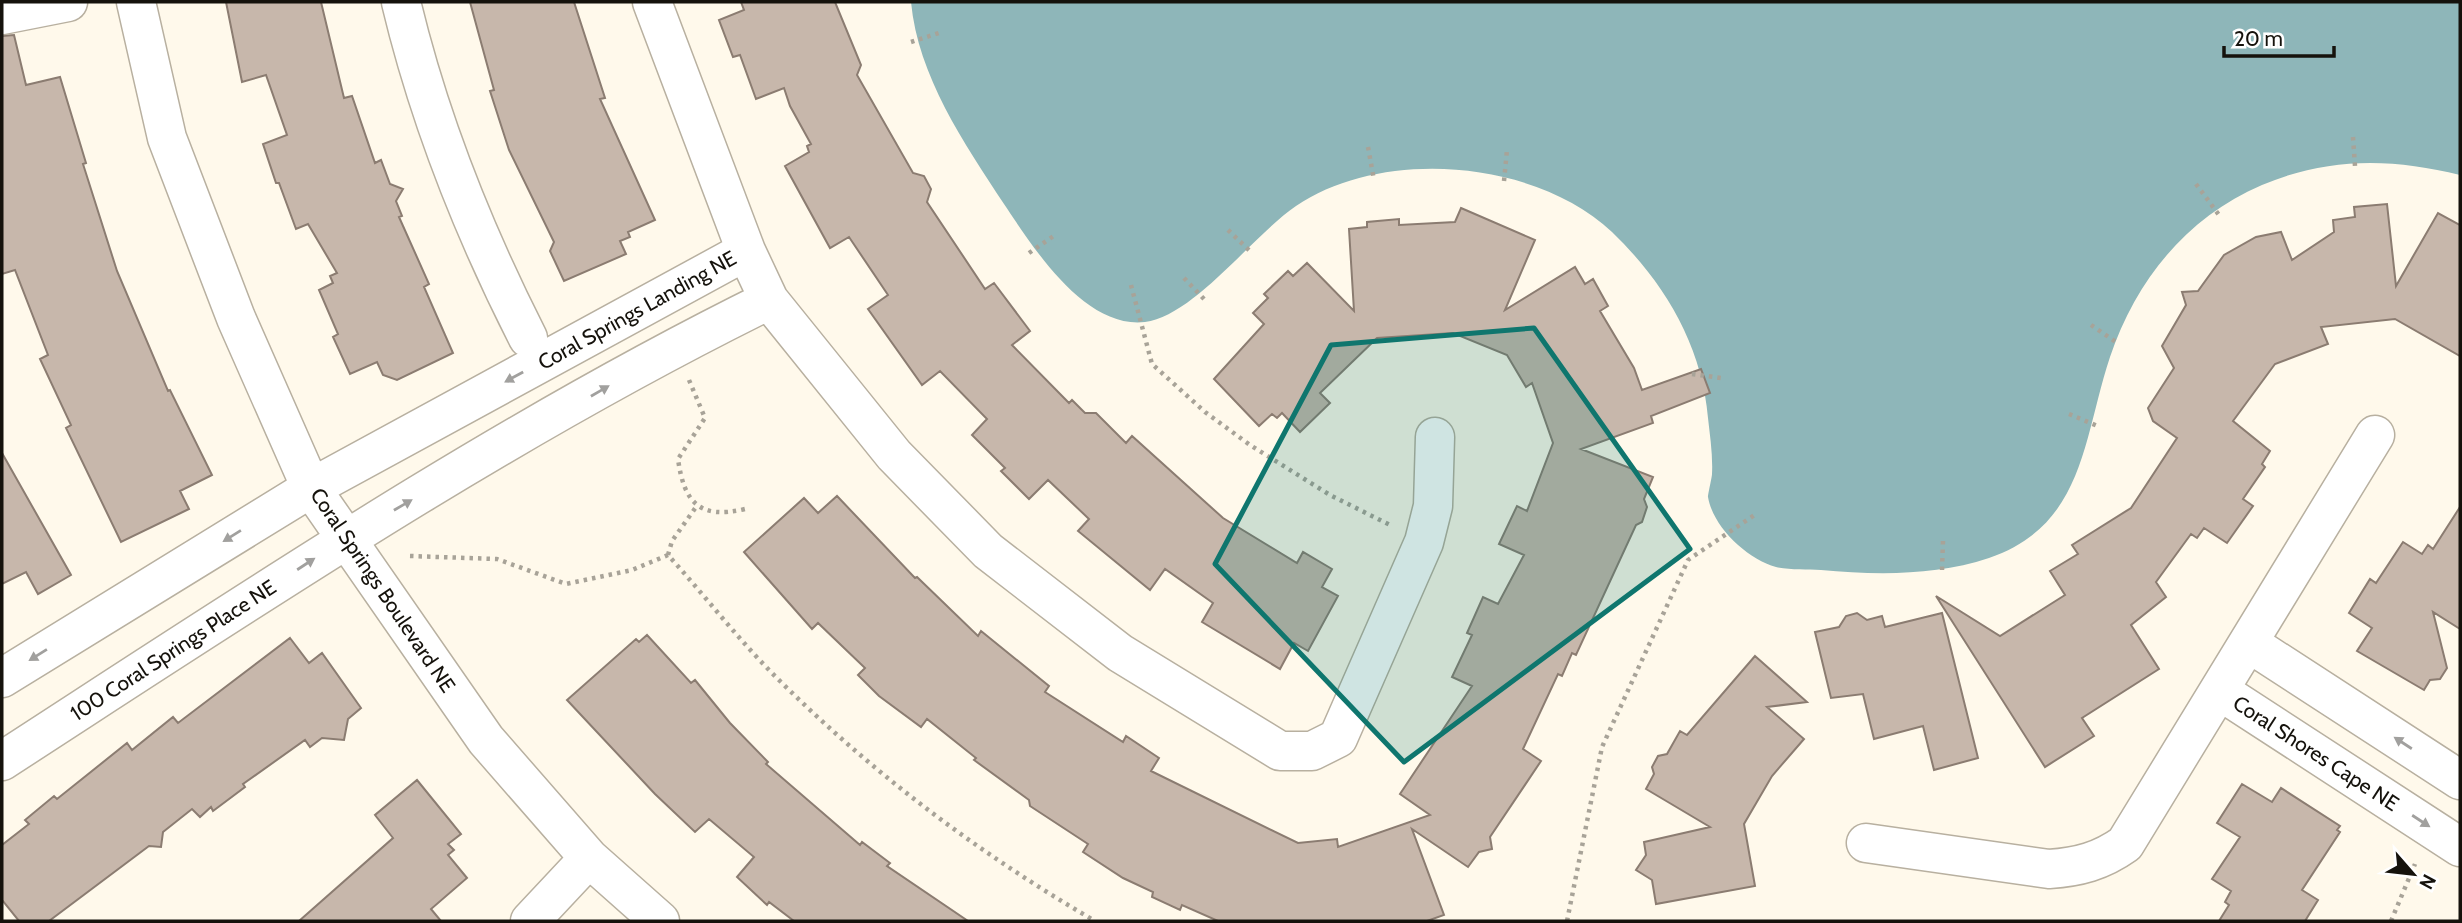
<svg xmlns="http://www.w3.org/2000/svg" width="2462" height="923" viewBox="0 0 2462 923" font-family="Cabin,sans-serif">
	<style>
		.water { fill: #8eb6b9 }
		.building { fill: #c7b7ab; stroke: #8b7c71; stroke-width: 2 }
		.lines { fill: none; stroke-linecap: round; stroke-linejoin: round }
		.minor-casing { stroke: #b8b0a0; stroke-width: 41 }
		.path { stroke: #a8a398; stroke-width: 4.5; stroke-dasharray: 3.5 5; stroke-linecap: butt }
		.minor { stroke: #fff; stroke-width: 38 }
		.oneway { fill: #a1a09e }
		.marked { fill: #0f766e; fill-opacity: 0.2; stroke: #0f766e; stroke-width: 5; stroke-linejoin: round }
		.labels { text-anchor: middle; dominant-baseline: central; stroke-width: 7; stroke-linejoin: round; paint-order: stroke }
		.street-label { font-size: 21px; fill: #15120c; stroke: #fff }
	</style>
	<rect width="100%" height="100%" fill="#fff9eb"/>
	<path class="water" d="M911,2H2460V175C2392,158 2328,157 2262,185C2187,217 2136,280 2110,357C2083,438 2085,525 1989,558C1935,576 1876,575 1821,570C1807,569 1790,570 1776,567C1747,559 1713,527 1708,497C1708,494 1712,477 1712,474C1713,456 1710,436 1708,418C1702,345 1664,282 1612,232C1536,160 1383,147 1296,206C1253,235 1194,316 1145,322C1084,329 1033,247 1004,204C964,143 918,76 911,2Z"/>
	<path class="building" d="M226,2H321L344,98L352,96L375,163L381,160L390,184L403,189L396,201L402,216L399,217L429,284L424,287L453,353L397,380L383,375L377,362L350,374L333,337L338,334L319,290L333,283L330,276L337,273L308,224L296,229L279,183H276L263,144L287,135L266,75L242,82Z
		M470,2H574L605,98L600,99L655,220L628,232L630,237L620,241L626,254L564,281L550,251L554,242L509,150L490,91L494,90Z
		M741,2H835L861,65L857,75L913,173L924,176L931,189L927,202L985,289L994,283L1030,331L1012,345L1069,403L1072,400L1085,413H1096L1126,443L1132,436L1223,518L1297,563L1303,552L1332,569L1322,587L1338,596L1308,651L1294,643L1280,669L1202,622L1213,603L1165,569L1150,590L1078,531L1089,519L1048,480L1029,499L1001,471L1005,468L972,435L987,419L940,371L922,385L868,309L888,295L849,237L830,248L785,166L809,152L807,146L811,144L790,106L784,88L756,99L740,55L733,57L719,20L744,10Z
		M14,35L26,85L60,77L86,163L83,164L117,271L168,391L170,390L212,475L180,491L189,509L121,542L66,428L71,425L40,359L48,355L15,270L2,274V36Z
		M2387,204L2396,286L2438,213L2460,225V356L2395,319L2321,327L2328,344L2275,364L2233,421L2270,451L2262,464L2265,467L2243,499L2253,506L2227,543L2204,528L2197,538L2191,534L2156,582L2166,597L2131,625L2159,669L2082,718L2094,736L2045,767L1936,596L2000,636L2065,595L2050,571L2078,554L2072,545L2131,508L2177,438L2153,421L2148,408L2174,368L2162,346L2186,305L2182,292L2198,291L2224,255L2256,237L2281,232L2292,260L2334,232L2333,220L2355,217L2354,207Z
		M1461,208L1535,240L1505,310L1575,267L1585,284L1593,279L1608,306L1600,311L1634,368L1642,390L1701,369L1710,393L1651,416L1653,423L1581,449L1653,477L1644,499L1647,507L1642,522L1636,525L1576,655L1572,653L1562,676L1558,674L1523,749L1541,761L1490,837L1492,849L1479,852L1468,867L1412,829L1444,915L1427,921H1218L1182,905L1180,910L1152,897L1153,892L1123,878L1083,852L1088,844L1030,806L1029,800L974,760L976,758L927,719L921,727L879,696L858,675L865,668L818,623L812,629L744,552L804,498L818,513L837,496L915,578L917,577L978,636L981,631L1049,686L1045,692L1123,742L1126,736L1159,758L1151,771L1298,843L1337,839L1338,847L1430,815L1400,794L1472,686L1452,677L1472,635L1467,633L1483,597L1498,604L1524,555L1499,544L1517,506L1527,511L1553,443L1532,383L1526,387L1507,355L1453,333L1377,338L1320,393L1330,403L1300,432L1282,413L1277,418L1272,414L1259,426L1214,379L1264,324L1253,313L1268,298L1264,294L1288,271L1293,276L1307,263L1354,311L1349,229L1367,227V222L1399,219V225L1455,222Z
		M2,453L71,575L38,594L26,572L2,584Z
		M2460,507V629L2433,612L2447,668L2440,679L2430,680L2424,690L2357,651L2372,628L2349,613L2370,579L2376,583L2403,542L2422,554L2428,545L2433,549Z
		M1857,613L1867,620L1882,616L1885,627L1942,613L1978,758L1934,770L1923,726L1874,739L1863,694L1831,698L1815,632L1839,627L1846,616Z
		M647,635L691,683L695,680L730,723L768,762L766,764L860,845L862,842L890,863L887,866L968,921H794L769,902L767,905L737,877L754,857L709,819L695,832L655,794L567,700L636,639L639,642Z
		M290,638L309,663L322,653L361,708L348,719L344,740L322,738L310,747L305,740L243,784L245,787L213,811L211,807L200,817L192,809L163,832L161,847L149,846L49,921H19L2,900V845L29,824L25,820L54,796L57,799L127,743L132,750L173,717L178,723Z
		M1755,656L1807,702L1767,707L1804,739L1772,776L1744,824L1755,886L1656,904L1652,880L1636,870L1646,855L1644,842L1710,827L1646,789L1654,774L1652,767L1658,756L1667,754L1680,731L1687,735Z
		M417,780L461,834L448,844L454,850L448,855L467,878L431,909L441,921H299L393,838L375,815Z
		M2242,784L2272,802L2281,788L2340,826L2337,830L2340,832L2302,890L2318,900L2305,921H2219L2229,905L2225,902L2231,891L2212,879L2240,837L2217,823Z"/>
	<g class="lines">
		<g class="minor-casing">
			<path id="minor" d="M136,2L167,138L236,318L311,488L486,740L589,858L660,921
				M401,2C429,119 473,230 528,338
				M652,2L746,251L769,300L894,455L988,551L1120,653L1280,751H1312L1338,738L1424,542L1433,506L1435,437
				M2,15L68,2
				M2249,643L2460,780
				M2,678L311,488L746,251
				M2220,691L2460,847
				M2,761C252,599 501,432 769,300
				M1866,843L2049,869C2079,867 2101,861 2125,844L2375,435
				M530,921L589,858"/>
		</g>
		<path class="path" d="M911,42L942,32
			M2353,137L2355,166
			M1368,147L1374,180
			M1504,181L1507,150
			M2196,184L2219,215
			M1228,230L1251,252
			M1029,253L1055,235
			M1184,278L1204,299
			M1131,285L1152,364L1205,412L1250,445L1330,495L1390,525
			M2091,325L2119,344
			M1692,374L1721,378
			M689,380L705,418L678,459C684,502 699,520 745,509
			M2069,414L2100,427
			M668,555L672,541L696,507
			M410,556L497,559L566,584L632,570L668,555C706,597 741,643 781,682C876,776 980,854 1095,921
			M1942,570L1943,541
			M1567,921L1602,747L1688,560L1756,514
			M2391,921L2415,864"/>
		<use href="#minor" class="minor"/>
	</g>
	<defs><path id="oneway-solid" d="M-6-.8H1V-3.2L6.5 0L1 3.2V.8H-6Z" transform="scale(1.75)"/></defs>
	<g class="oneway">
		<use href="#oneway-solid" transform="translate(514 377) rotate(151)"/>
		<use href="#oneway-solid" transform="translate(600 391) rotate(-30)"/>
		<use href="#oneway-solid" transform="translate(403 505) rotate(-30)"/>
		<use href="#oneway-solid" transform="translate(232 536) rotate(148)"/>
		<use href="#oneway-solid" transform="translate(306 564) rotate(-33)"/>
		<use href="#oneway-solid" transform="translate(38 655) rotate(148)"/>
		<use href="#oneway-solid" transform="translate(2403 743) rotate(-147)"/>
		<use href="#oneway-solid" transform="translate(2421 821) rotate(33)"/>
	</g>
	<path class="marked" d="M1534,328L1690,549L1404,762L1215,564L1331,345Z"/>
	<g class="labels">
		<g class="street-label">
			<text transform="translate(637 310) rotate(-29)">Coral Springs Landing NE</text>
			<text transform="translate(383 590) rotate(56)">Coral Springs Boulevard NE</text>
			<text transform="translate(173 650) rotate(-33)">100 Coral Springs Place NE</text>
			<text transform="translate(2316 753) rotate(33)">Coral Shores Cape NE</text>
		</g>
	</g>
	<rect width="2462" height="923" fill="none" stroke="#15120c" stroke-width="7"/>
	<g transform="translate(2413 874) rotate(118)" stroke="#ffffff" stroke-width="5" paint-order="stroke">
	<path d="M0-5L12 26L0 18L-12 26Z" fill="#15120c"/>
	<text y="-10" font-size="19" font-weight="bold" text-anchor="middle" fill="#15120c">N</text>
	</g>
	<path d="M2224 46v10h110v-10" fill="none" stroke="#15120c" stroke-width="3.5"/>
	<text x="2234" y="46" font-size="21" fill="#15120c" stroke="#ffffff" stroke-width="5" paint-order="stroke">20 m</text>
</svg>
